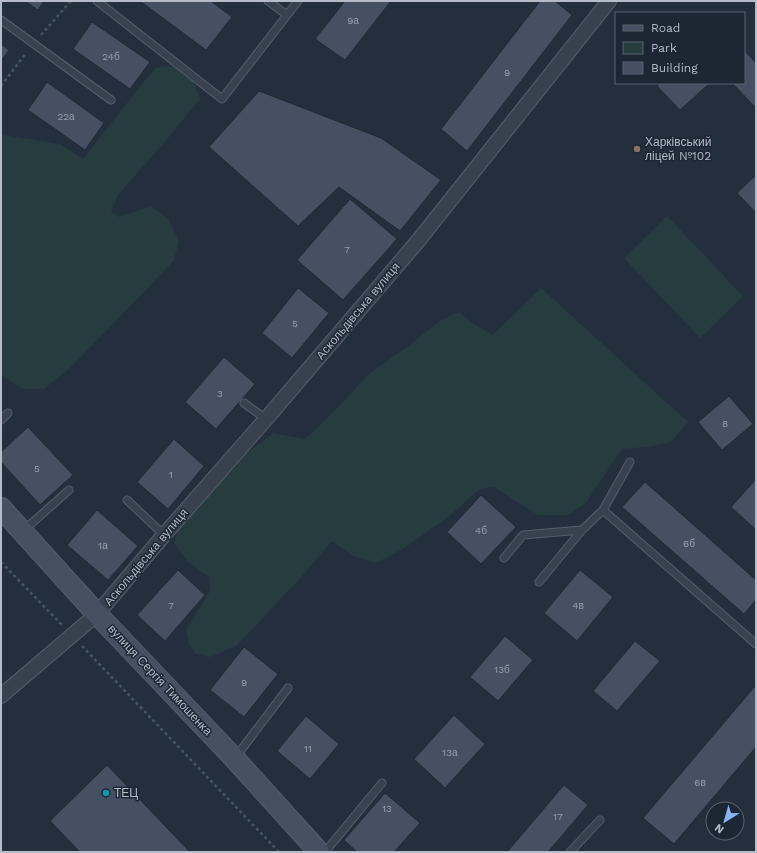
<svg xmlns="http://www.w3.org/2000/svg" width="757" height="853" viewBox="0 0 757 853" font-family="'Work Sans',sans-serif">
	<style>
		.green { fill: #263c3f }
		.building { fill: #455162; stroke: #1f2835 }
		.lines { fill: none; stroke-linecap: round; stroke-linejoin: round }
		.lane-casing { stroke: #565f6c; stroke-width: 9 }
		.street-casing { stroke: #565f6c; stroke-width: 16 }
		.secondary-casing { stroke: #565f6c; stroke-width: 22 }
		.path { stroke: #44595c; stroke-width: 2.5; stroke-dasharray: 3 3; stroke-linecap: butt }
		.lane { stroke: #38414e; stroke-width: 7 }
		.street { stroke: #38414e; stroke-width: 14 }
		.secondary { stroke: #465061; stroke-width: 20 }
		.education-dot { fill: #8d6e63; stroke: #1d2633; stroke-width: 1.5 }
		.culture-dot { fill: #0f9aa8; stroke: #1d2633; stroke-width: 1.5 }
		.labels { text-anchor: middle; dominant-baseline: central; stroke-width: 3; stroke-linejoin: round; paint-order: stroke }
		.number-label { font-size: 10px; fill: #98a1af }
		.poi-label { font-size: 12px; fill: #b4bcc9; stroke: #1d2633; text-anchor: start }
		.street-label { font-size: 12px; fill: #b4bcc9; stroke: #1d2633 }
	</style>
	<rect width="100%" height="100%" fill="#242f3e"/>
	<path class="green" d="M162,66L174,67L194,83L200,99L168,138L118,195L111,211L119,217L151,206L168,219L179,241L174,260L146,290L71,367L44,389H22L1,375V135L10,136L60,144L83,159L154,69Z
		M667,216L743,296L700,338L624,258Z
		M541,288L688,422L671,442L646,447L622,449L585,504L568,515H538L494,487L480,489L448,517L406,547L376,563L353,556L332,541L296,583L236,646L210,657L196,654L189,644L186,630L210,591L209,577L188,562L174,543L179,527L248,452L273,433L305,439L335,410L371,372L406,348L441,320L459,312L474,324L493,335Z"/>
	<path class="building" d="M25,1H44L38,10Z
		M140,1H211L232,17L206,50Z
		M345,1H391L345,60L315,39Z
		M540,1H555L572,15L467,151L441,129Z
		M92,22L150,62L130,89L73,49Z
		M1,44L9,50L1,61Z
		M744,50L756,63V108L732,83H744Z
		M47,82L104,123L85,150L28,110Z
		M660,83H710L680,110L657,86Z
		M259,91L381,138L441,180L400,231L339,187L298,226L209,147Z
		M756,175V213L737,193Z
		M350,199L397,239L343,300L297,260Z
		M298,288L329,313L292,358L262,333Z
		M224,357L255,384L216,429L185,402Z
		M729,396L753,424L722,450L698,422Z
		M28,427L73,475L40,505L1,462V452Z
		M174,439L204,466L168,509L137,482Z
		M756,479V530L731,507Z
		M645,482L756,580V600L744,614L622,507Z
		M481,495L516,527L481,564L447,532Z
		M97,510L138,546L108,580L67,545Z
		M178,570L205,595L165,641L137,615Z
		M580,570L613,597L577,641L544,613Z
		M505,636L533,660L498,701L470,677Z
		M635,641L660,661L617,711L593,691Z
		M244,647L278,674L244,717L210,690Z
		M756,685V747L674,844L643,818Z
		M454,715L485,744L445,788L414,759Z
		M306,716L339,744L310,779L277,751Z
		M107,765L190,852H80L50,821Z
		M564,785L588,805L548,852H507Z
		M385,793L420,823L394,852H357L344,840Z"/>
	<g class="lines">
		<g class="lane-casing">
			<path id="lane" d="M97,1L222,99L298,1
				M268,1L287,15
				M1,20L111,100
				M244,403L266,419
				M1,420L8,413
				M127,500L164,535
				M603,510L630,462
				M23,531L69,490
				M504,558L523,535L582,530
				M539,582L582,530L603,510L756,644
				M235,758L288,688
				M325,852L382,783
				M570,852L600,820"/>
		</g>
		<g class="street-casing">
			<path id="street" d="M1,696L97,614L164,535L266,419L418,241L609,1"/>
		</g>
		<g class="secondary-casing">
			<path id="secondary" d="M1,508L97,614L234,758L319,852"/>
		</g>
		<path class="path" d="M41,35L71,1
			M1,86L26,53
			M1,562L62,625
			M82,646L279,852"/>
		<use href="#lane" class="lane"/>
		<use href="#street" class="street"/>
		<use href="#secondary" class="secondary"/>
	</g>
	<circle class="education-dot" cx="637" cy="149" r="4"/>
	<circle class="culture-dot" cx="106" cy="793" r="4"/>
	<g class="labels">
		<g class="number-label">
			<text x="353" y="20">9а</text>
			<text x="111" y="56">24б</text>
			<text x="507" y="72">9</text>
			<text x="66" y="116">22а</text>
			<text x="347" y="249">7</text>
			<text x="295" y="323">5</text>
			<text x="220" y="393">3</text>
			<text x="725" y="423">8</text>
			<text x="37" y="468">5</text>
			<text x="171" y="474">1</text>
			<text x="481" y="530">4б</text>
			<text x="689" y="543">6б</text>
			<text x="103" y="545">1а</text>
			<text x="171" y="605">7</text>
			<text x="578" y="605">4в</text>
			<text x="502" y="669">13б</text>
			<text x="244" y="682">9</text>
			<text x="308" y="748">11</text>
			<text x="450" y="752">13а</text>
			<text x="700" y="782">6в</text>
			<text x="387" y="808">13</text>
			<text x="558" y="816">17</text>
		</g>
		<g class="poi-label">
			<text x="645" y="142">Харківський<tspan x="645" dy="14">ліцей №102</tspan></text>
			<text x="114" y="793">ТЕЦ</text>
		</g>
		<g class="street-label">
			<text transform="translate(358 311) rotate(-50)">Аскольдівська вулиця</text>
			<text transform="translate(146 557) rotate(-50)">Аскольдівська вулиця</text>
			<text transform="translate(160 680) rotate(47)">вулиця Сергія Тимошенка</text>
		</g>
	</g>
	<rect width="757" height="853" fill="none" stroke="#b4bcc9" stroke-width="4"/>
	<rect x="615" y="12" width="130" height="72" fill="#1d2633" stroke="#59626f"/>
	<rect x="623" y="25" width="20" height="6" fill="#465061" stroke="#59626f"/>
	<text x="651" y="32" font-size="12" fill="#b4bcc9">Road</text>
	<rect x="623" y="42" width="20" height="12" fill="#263c3f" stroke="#59626f"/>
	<text x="651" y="52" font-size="12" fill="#b4bcc9">Park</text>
	<rect x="623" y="62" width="20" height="12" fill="#455162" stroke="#59626f"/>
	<text x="651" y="72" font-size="12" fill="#b4bcc9">Building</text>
	<g transform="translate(725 821) rotate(217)"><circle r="19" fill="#1d2633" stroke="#59626f"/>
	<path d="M0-3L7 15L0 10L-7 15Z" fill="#8ab4f8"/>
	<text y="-6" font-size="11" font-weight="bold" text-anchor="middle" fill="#b4bcc9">N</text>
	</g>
</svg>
